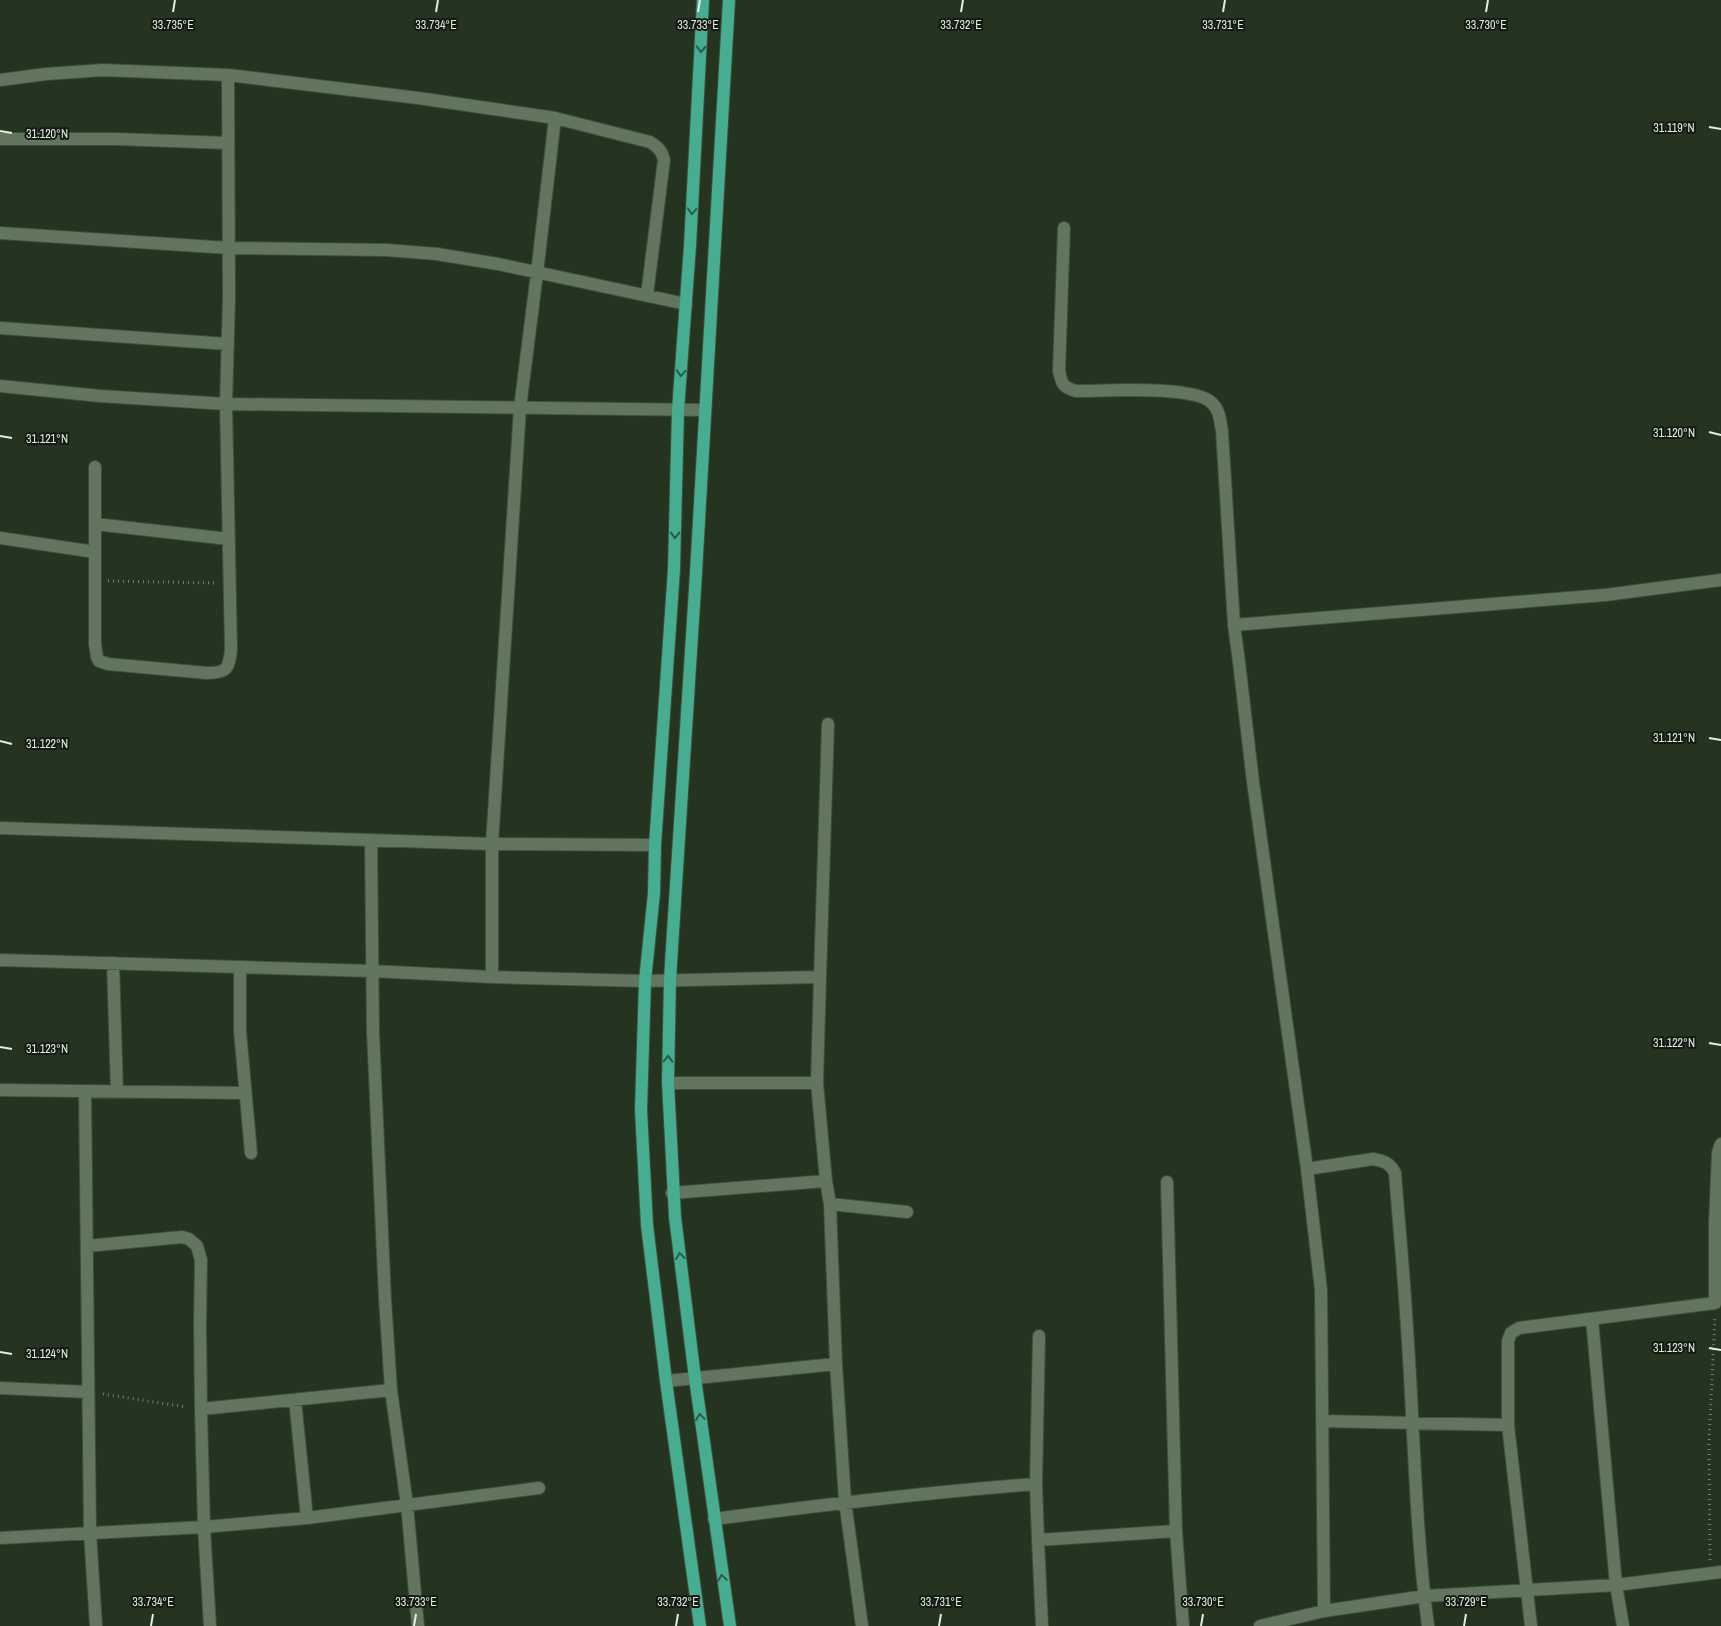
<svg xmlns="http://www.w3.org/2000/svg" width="1721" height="1626" viewBox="0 0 1721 1626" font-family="'Archivo Narrow',sans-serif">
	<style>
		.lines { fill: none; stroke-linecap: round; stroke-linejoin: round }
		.minor-casing { stroke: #404e3d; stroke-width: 14 }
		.major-casing { stroke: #404e3d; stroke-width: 14 }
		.path { stroke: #72806f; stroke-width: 3; stroke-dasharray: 1 4; stroke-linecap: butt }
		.minor { stroke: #62755e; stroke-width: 12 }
		.major { stroke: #46ad90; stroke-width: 12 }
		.oneway { stroke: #295c4a }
		.ticks { fill: none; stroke: #e3eee1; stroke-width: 2 }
		.ticks-label { font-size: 12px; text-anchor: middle; fill: #e3eee1; stroke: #121a11; stroke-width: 4; stroke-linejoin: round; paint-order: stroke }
	</style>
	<rect width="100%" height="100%" fill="#243420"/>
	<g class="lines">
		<g class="minor-casing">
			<path id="minor" d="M228,75L229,297L226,404L705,410
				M0,80L46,74L103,70L228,75L418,98L555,118L537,273L520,408L492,844V977
				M555,118L650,142C658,147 662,151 664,160L647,295
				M0,139H116L228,143
				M1064,228L1059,371C1062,385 1063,387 1076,391C1104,391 1194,385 1212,403C1220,411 1220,421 1222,431L1234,625
				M0,233L229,248L386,250L437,254L498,264L686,304
				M0,328L228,344
				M0,386L100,396L226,404L231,649C229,669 227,673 207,673L108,664L99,661L97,657L95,644V467
				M95,524L229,539
				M0,538L95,552
				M0,828L492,844L655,845
				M371,840L373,1032L385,1299L391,1390L407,1505L418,1626
				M0,960L372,971L492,977L645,981L820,977L817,1083L826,1181L830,1204L836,1364L845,1501L862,1626
				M113,963L117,1091
				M240,967V1031L251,1153
				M820,977L828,724
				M668,1083H817
				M0,1090L245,1093
				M85,1091L90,1533L96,1626
				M1307,1169L1373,1159C1384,1161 1390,1163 1395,1173C1399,1225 1404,1276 1407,1328C1414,1427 1415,1527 1428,1626
				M1167,1182L1176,1531L1183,1626
				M672,1193L826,1181
				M830,1204L907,1212
				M87,1246L182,1237L189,1239L197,1246L201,1260L200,1324L201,1409L204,1527L210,1626
				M666,1381L836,1364
				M0,1388L88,1392
				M295,1400L307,1518
				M201,1409L391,1390
				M1322,1421L1508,1425
				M1036,1484L1039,1336
				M714,1519C821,1505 928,1492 1036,1484L1038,1540L1176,1531
				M0,1538L204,1527L307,1518L539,1488
				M1038,1540L1042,1626
				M1324,1611L1321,1290L1307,1169L1253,782L1239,662L1234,625L1605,595L1721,580
				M1260,1626L1324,1611L1425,1596L1616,1585L1592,1319
				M1531,1626L1508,1425V1341L1511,1333L1519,1328L1715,1303V1223L1718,1153L1721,1144
				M1623,1626L1616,1585L1721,1572"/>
		</g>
		<g class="major-casing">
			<path id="major" d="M729,0L696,573L670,979L668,1083L675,1217L695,1378L730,1626
				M700,1626L666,1381L647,1225L641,1110L645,981L654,893L655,845L674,569L678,410L690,246L703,0"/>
		</g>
		<path class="path" d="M108,581L217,583
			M103,1394L186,1407
			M1710,1560L1709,1441L1715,1316"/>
		<use href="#minor" class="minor"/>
		<use href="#major" class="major"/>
	</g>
	<defs><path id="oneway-chevron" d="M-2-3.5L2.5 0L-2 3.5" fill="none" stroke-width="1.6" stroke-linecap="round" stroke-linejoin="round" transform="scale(1.25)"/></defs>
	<g class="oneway">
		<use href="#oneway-chevron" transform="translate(701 49) rotate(93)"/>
		<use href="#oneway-chevron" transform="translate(692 211) rotate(93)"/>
		<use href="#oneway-chevron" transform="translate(681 373) rotate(94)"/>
		<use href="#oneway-chevron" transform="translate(675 535) rotate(91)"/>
		<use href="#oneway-chevron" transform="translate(668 1059) rotate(-89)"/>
		<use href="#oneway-chevron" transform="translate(680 1256) rotate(-97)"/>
		<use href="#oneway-chevron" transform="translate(700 1417) rotate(-98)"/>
		<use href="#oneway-chevron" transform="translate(722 1578) rotate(-98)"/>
	</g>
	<path class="ticks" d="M173,12L175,0M436,12L438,0M698,12L700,0M961,12L963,0M1223,12L1225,0M1486,12L1488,0M1709,127L1721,129M0,131L12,133M1709,432L1721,435M0,436L12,438M1709,738L1721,740M0,741L12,744M1709,1043L1721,1045M0,1047L12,1049M1709,1348L1721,1350M0,1352L12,1354M151,1626L153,1614M414,1626L416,1614M676,1626L678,1614M939,1626L941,1614M1201,1626L1203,1614M1464,1626L1466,1614"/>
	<g class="ticks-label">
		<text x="173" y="29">33.735°E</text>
		<text x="436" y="29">33.734°E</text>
		<text x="698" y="29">33.733°E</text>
		<text x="961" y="29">33.732°E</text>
		<text x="1223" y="29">33.731°E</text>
		<text x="1486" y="29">33.730°E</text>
		<text x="1674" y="132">31.119°N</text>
		<text x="47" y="138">31.120°N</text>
		<text x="1674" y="437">31.120°N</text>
		<text x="47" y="443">31.121°N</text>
		<text x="1674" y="742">31.121°N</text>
		<text x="47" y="748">31.122°N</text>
		<text x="1674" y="1047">31.122°N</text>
		<text x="47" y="1053">31.123°N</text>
		<text x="1674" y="1352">31.123°N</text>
		<text x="47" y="1358">31.124°N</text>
		<text x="153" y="1606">33.734°E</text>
		<text x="416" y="1606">33.733°E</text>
		<text x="678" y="1606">33.732°E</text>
		<text x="941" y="1606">33.731°E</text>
		<text x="1203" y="1606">33.730°E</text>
		<text x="1466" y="1606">33.729°E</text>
	</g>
</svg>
